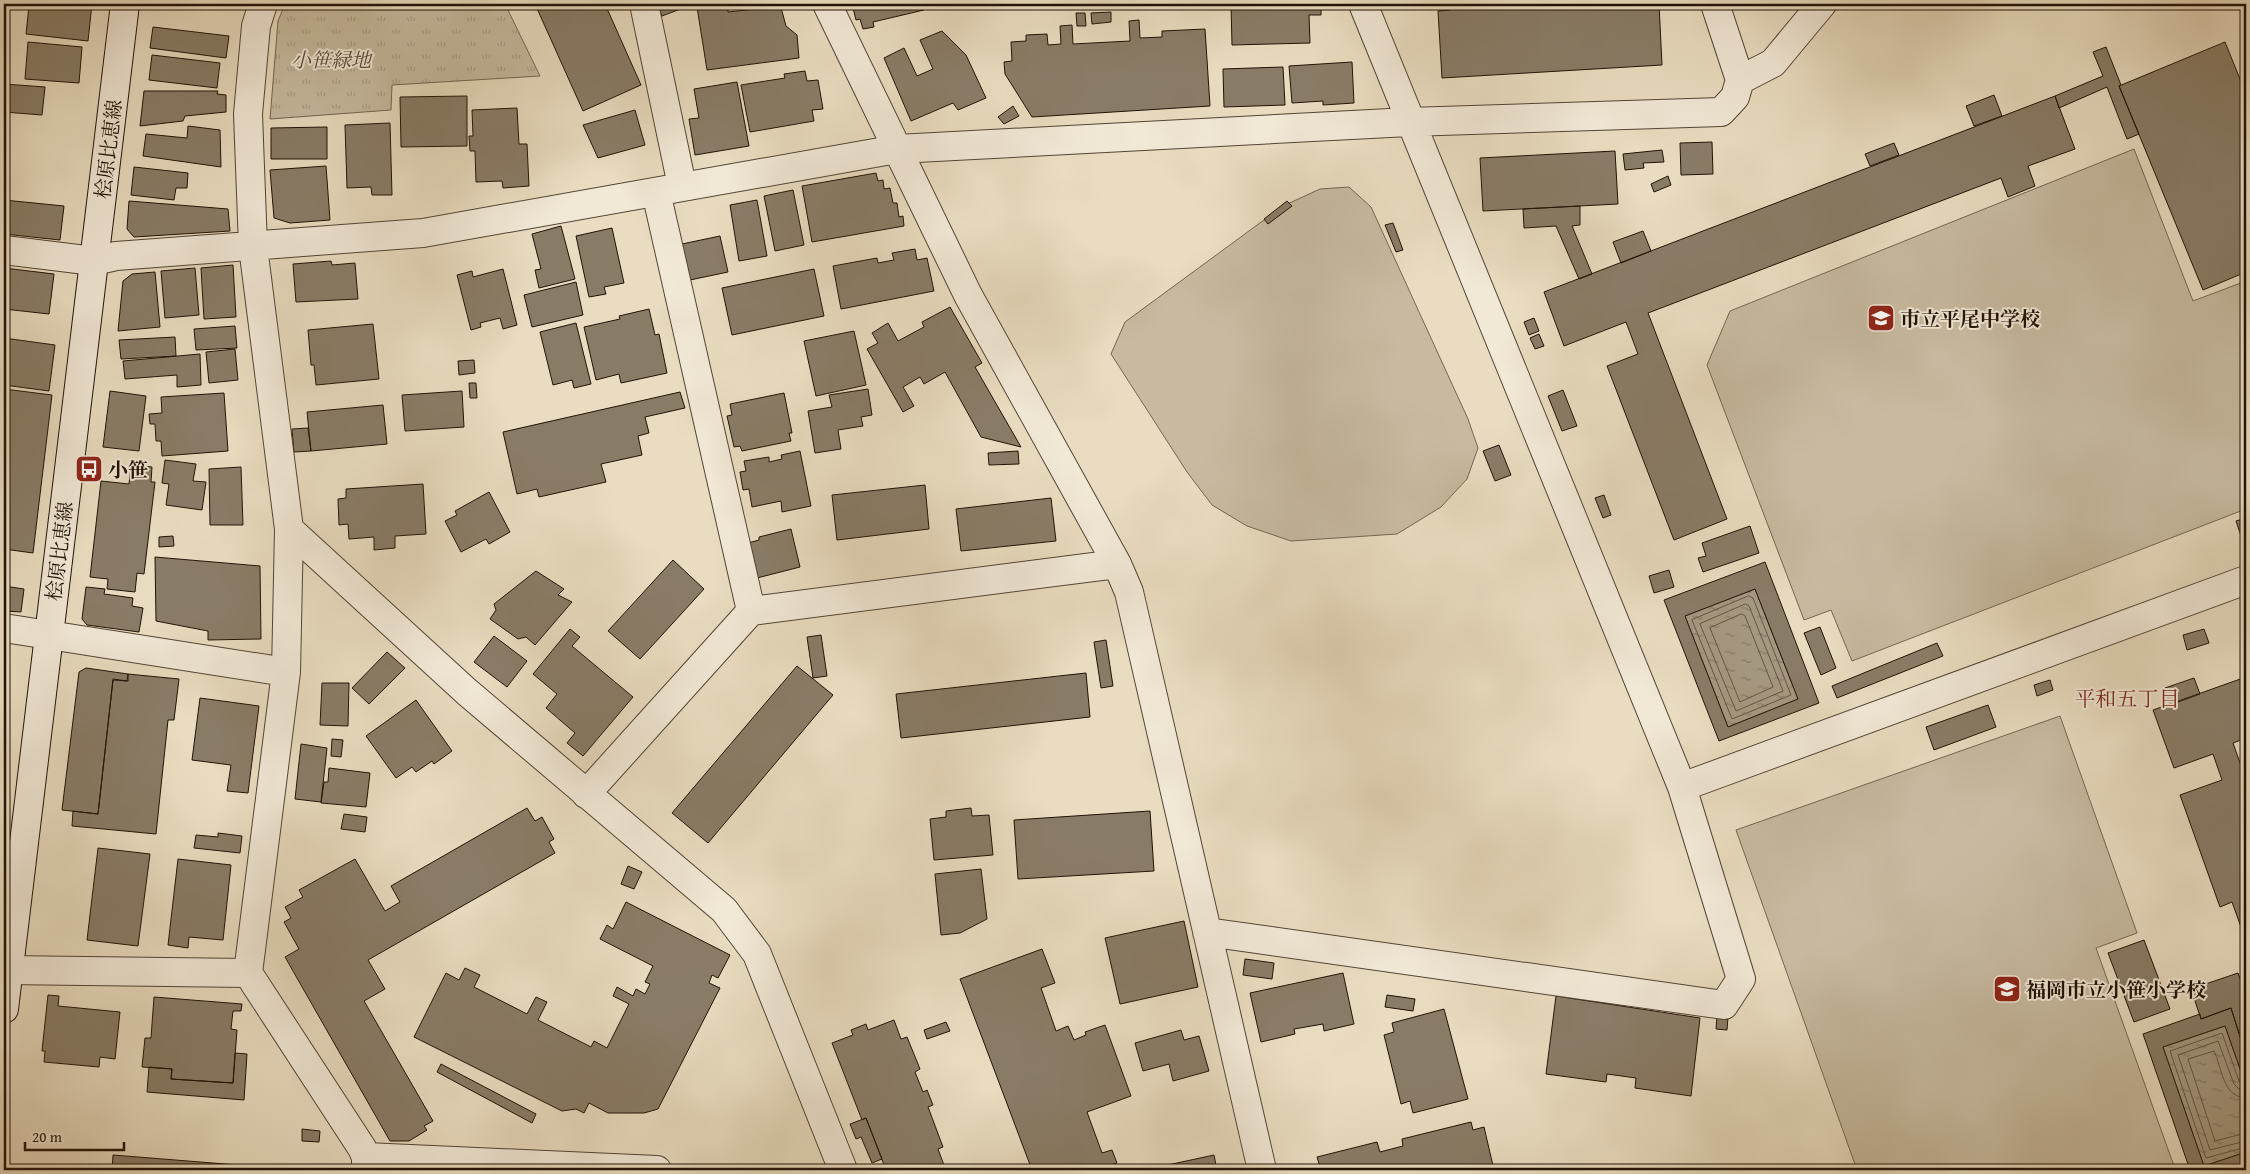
<svg xmlns="http://www.w3.org/2000/svg" width="2250" height="1174" viewBox="0 0 2250 1174" font-family="'Gentium Book Plus','Noto Serif JP',serif">
	<style>
		.park { fill: url(#park-tufts); stroke: #746653 }
		.garden { fill: #c7baa0; stroke: #746653 }
		.water { fill: url(#water-ripples); stroke: #706350 }
		.lines { fill: none; stroke-linecap: round; stroke-linejoin: round }
		.shore { stroke: #625644; stroke-width: 1 }
		.building { fill: #897c67; stroke: #201306; fill-rule: evenodd }
		.street-casing { stroke: #524534; stroke-width: 30 }
		.secondary-casing { stroke: #201306; stroke-width: 30 }
		.street { stroke: #f1e8d6; stroke-width: 28 }
		.secondary { stroke: #f1e8d6; stroke-width: 28 }
		.labels { text-anchor: middle; dominant-baseline: central; stroke-width: 4; stroke-linejoin: round; paint-order: stroke }
		.park-label { font-size: 20px; font-style: italic; fill: #5a4d3c; stroke: #f1e8d6 }
		.street-label { font-size: 20px; fill: #201306; stroke: #f1e8d6 }
		.poi-label { font-size: 20px; font-weight: bold; fill: #201306; stroke: #f1e8d6; text-anchor: start }
		.neighbourhood-label { font-size: 21px; fill: #7a1f14; stroke: #f1e8d6 }
	</style>
	<defs>
		<pattern id="park-tufts" width="24" height="20" patternUnits="userSpaceOnUse" patternTransform="scale(1.25)"><rect width="24" height="20" fill="#c7baa0"/><path d="M3 7l-1-3M5 7V3M7 7l1-3M15 17l-1-3M17 17v-4M19 17l1-3" fill="none" stroke="#ab9f88"/></pattern>
		<pattern id="water-ripples" width="26" height="14" patternUnits="userSpaceOnUse" patternTransform="scale(1.25)"><rect width="26" height="14" fill="#a59881"/><path d="M2 4q2-2 4 0t4 0M15 11q2-2 4 0t4 0" fill="none" stroke="#867b68"/></pattern>
	</defs>
	<rect width="100%" height="100%" fill="#e9dcc0"/>
	<filter id="stains"><feTurbulence type="fractalNoise" baseFrequency=".004" numOctaves="4"/><feColorMatrix values="0 0 0 0 .2 0 0 0 0 .09 0 0 0 0 .02 0 0 0 .5 -.17"/></filter>
	<radialGradient id="worn" r=".72"><stop offset=".6" stop-color="#630" stop-opacity="0"/><stop offset="1" stop-color="#630" stop-opacity=".3"/></radialGradient>
	<path class="park" d="M285,4H505L540,76L392,85L391,110L270,119L278,21Z"/>
	<path class="garden" d="M2134,149L2193,301L2246,281V509L1852,661L1831,610L1804,620L1707,365L1730,311Z
		M1349,187L1371,207L1468,419L1478,448L1467,479L1441,507L1397,534L1291,541L1247,526L1212,505L1187,472L1111,354L1125,322L1283,206L1320,189Z
		M2060,716L2137,933L2096,948L2174,1166L2162,1170H1857L1736,830Z"/>
	<path class="water" d="M1755,589L1798,699L1728,727L1685,616Z
		M2225,1026L2246,1086V1152L2204,1166L2163,1047Z"/>
	<g class="lines">
		<path class="shore" d="M1749,596L1753,598L1791,695L1732,719L1692,620Z
			M1746,604L1749,606L1783,691L1736,711L1700,624Z
			M1742,614L1745,616L1773,687L1740,702L1710,628Z
			M2244,1084L2239,1081L2222,1033L2170,1051L2206,1158L2246,1147
			M2246,1091L2239,1089L2234,1084L2218,1041L2178,1055L2210,1150L2246,1141
			M2246,1098C2222,1097 2222,1067 2214,1051L2188,1059L2215,1141L2246,1133"/>
	</g>
	<path class="building" d="M34,4H92L88,41L26,34L29,6Z
		M535,4H605L641,85L583,111Z
		M657,4H690L691,5L662,16Z
		M728,4V12L756,9L755,4H780L786,26L797,35L799,58L707,70L697,7Z
		M852,4H923L924,10L873,22L874,27L863,29L860,19L856,20Z
		M1231,4H1321V15H1309L1310,43L1232,45Z
		M1450,4H1659L1662,65L1442,78L1438,11L1451,10Z
		M1111,12V22L1092,24L1091,13Z
		M1076,13H1085L1086,26H1077Z
		M1139,20L1140,38L1162,37V31L1205,29L1210,106L1032,117L1005,74L1004,62L1012,61L1011,42L1026,41V35L1047,34L1048,45L1061,44L1060,26L1072,25L1073,44L1130,41L1129,21Z
		M153,27L229,36L226,58L150,48Z
		M942,31L966,55L986,98L958,110L953,103L911,121L884,58L904,48L917,76L933,69L920,40Z
		M28,42L82,47L79,83L25,79Z
		M2225,42L2246,94V272L2203,290L2119,86Z
		M2106,47L2121,85L2119,86L2139,134L2127,139L2107,87L2059,108L2055,96L2103,76L2093,52Z
		M152,55L220,63L217,88L149,80Z
		M1352,62L1354,103L1323,105V101L1292,103L1289,66Z
		M1283,67L1285,105L1224,107L1223,69Z
		M805,71L807,81L818,80L823,109L812,110L814,121L750,132L741,85L785,78L784,74Z
		M737,82L749,146L695,155L689,119L699,118L694,89Z
		M4,84L45,87L42,115L4,112Z
		M144,91H218L217,94L226,95V112L185,116L183,121L140,126Z
		M1994,95L2002,116L1974,126L1966,106Z
		M467,96V146L401,147L400,97Z
		M2055,96L2075,149L2028,166L2035,186L2008,197L2001,178L1648,313L1727,519L1674,540L1607,366L1638,354L1626,322L1564,346L1544,292Z
		M1013,106L1019,116L1004,124L998,117Z
		M517,108L519,144H527L529,186L503,188L502,181L476,182L475,151H470L469,136H473L472,110Z
		M635,110L645,145L598,158L583,125Z
		M390,123L392,195H372L371,187L347,188L345,125Z
		M188,126L220,130L221,167L143,156L146,134L187,138Z
		M327,127V159H271V128Z
		M1712,142L1713,174L1681,175L1680,143Z
		M1894,143L1899,155L1870,166L1865,154Z
		M1662,150L1664,162L1643,163L1644,168L1625,170L1623,154Z
		M1615,151L1618,204L1483,211L1480,158Z
		M326,166L330,220L290,223L274,218L270,170Z
		M134,167L188,173L187,188H176L174,200L131,195Z
		M876,173L878,181L883,180L884,189L890,188L893,203H897L899,217L903,216L904,226L812,242L802,186Z
		M1668,176L1671,185L1654,192L1651,184Z
		M793,190L804,245L775,251L764,196Z
		M4,200L64,206L60,240L4,234Z
		M757,200L767,256L739,261L730,205Z
		M129,201L228,209L230,231L134,237L127,229Z
		M1287,201L1292,206L1268,224L1264,219Z
		M1580,206V225L1572,226L1592,274L1579,279L1556,226L1524,228L1523,209Z
		M1393,223L1403,250L1396,252L1385,225Z
		M561,226L575,279L539,288L535,270L541,269L532,234Z
		M612,228L624,283L604,287L606,294L589,297L576,236Z
		M1643,231L1651,251L1621,263L1613,242Z
		M720,236L728,272L690,280L682,244Z
		M915,249L917,260L927,258L934,291L841,309L833,266L877,258L878,263L894,260L892,253Z
		M331,261L332,265L355,263L358,299L296,302L293,264Z
		M233,265L236,317L204,319L201,268Z
		M4,268L54,274L49,314L4,309Z
		M195,268L199,315L165,318L161,271Z
		M503,269L517,325L503,329L500,318L480,323L481,327L471,330L457,275L472,271L473,277Z
		M814,269L824,316L732,335L722,288Z
		M155,272L160,327L118,331L123,281L132,274Z
		M576,282L583,315L532,327L524,295Z
		M950,307L982,363L975,367L1021,447L981,437L945,372L924,384L920,377L903,387L914,406L903,412L867,349L878,343L872,333L888,323L898,341L924,327L922,322Z
		M649,309L655,335L659,334L667,373L621,383L619,374L596,380L584,327L620,319L619,316Z
		M1534,318L1539,331L1529,335L1524,322Z
		M576,323L591,384L574,388L572,380L553,385L540,332Z
		M373,324L379,379L316,385L314,365H311L308,330Z
		M235,326L237,348L196,350L194,329Z
		M854,331L866,385L816,396L804,341Z
		M1539,334L1544,346L1535,349L1530,338Z
		M175,337L176,356L121,359L119,340Z
		M4,338L55,345L49,391L4,385Z
		M235,349L238,380L209,383L206,352Z
		M200,354L201,385L177,387V375L125,379L123,361Z
		M474,360L475,373L459,375L458,361Z
		M469,383H476L477,398H470Z
		M4,389L52,395L33,553L4,549Z
		M868,389L872,415L861,417L863,426L838,430L841,449L815,453L808,411L832,407L829,395Z
		M1563,390L1577,426L1562,431L1548,396Z
		M110,391L146,396L139,451L103,447Z
		M462,391L464,427L405,431L402,395Z
		M680,392L685,408L645,417L649,433L638,436L642,455L601,464L606,482L539,497L537,489L517,494L503,432Z
		M224,393L228,451L162,456L161,441H156L155,424H150L149,414L162,413L161,397Z
		M784,393L792,433H789L791,441L742,451L740,446L734,447L727,416L732,415L730,404Z
		M383,405L387,444L311,451L307,412Z
		M308,428L311,451L294,452L292,429Z
		M1499,445L1511,475L1495,481L1483,451Z
		M800,451L811,506L782,512L781,501L752,507L749,489L743,490L740,472L746,471L744,461L769,457V462L782,459L781,455Z
		M1018,451L1019,464L989,465L988,453Z
		M165,460L196,464L193,481L206,482L202,510L166,505L169,484L162,483Z
		M131,465L152,467L151,482H155L144,574L137,573L135,592L107,589L108,579L90,577L101,481L129,484Z
		M241,467L243,525H210L209,469Z
		M423,484L426,534L395,536V548L374,550V537L349,539L348,524L339,525L338,499L346,498V489Z
		M925,485L929,529L837,540L832,495Z
		M489,492L510,532L489,544L486,539L461,552L445,521L457,515L455,511Z
		M1604,495L1611,515L1603,518L1595,498Z
		M1051,498L1056,541L961,551L956,509Z
		M2246,518V544L2244,545L2236,521Z
		M1750,526L1759,553L1703,572L1698,558L1706,556L1702,543Z
		M791,529L800,567L757,578L748,543L759,540V537Z
		M173,536L174,546L159,547V537Z
		M155,557L260,566L261,639L208,640V631L156,621Z
		M673,560L704,589L640,659L608,631Z
		M1765,562L1819,703L1719,741L1664,600ZM1755,589L1798,699L1728,727L1685,616Z
		M1669,570L1674,587L1654,593L1649,576Z
		M536,571L564,589L558,595L572,602L535,645L526,637L518,639L490,619L496,610L494,604Z
		M4,586L24,589L21,612L4,611Z
		M86,587L105,589L104,594L133,598L132,606L143,608L139,632L87,625L82,619Z
		M1820,627L1836,668L1821,675L1804,633Z
		M570,629L580,637L572,646L633,697L583,756L567,743L575,733L546,708L557,694L533,674Z
		M2204,629L2209,643L2187,650L2183,635Z
		M821,635L827,676L813,678L807,637Z
		M494,636L527,661L507,687L474,662Z
		M1106,640L1113,686L1101,688L1094,642Z
		M1937,643L1943,656L1837,698L1832,686Z
		M387,652L405,668L369,704L352,688Z
		M797,666L833,695L708,843L672,813Z
		M86,668L128,674L127,681L113,679L98,814L62,810L79,672Z
		M1086,673L1090,717L901,738L896,694Z
		M128,674L179,679L174,720H168L156,834L72,826L73,811L98,814L113,680L128,681Z
		M2246,677V738L2233,743L2246,780V941L2232,902L2220,907L2180,795L2222,780L2213,754L2174,768L2153,710Z
		M2194,678L2200,694L2170,705L2165,688Z
		M2050,680L2053,690L2037,696L2034,685Z
		M322,683H349L348,726L320,725Z
		M4,695L9,696L4,735Z
		M200,698L259,706L248,793L227,791L231,765L192,760Z
		M416,700L452,751L434,764L432,761L416,772L412,767L396,778L366,736Z
		M1988,705L1996,727L1934,750L1926,727Z
		M332,739L343,740L341,757L331,756Z
		M301,744L327,748L321,802L295,799Z
		M329,768L370,773L366,807L321,803L324,782H328Z
		M527,808L535,821L542,817L554,839L549,842L555,853L368,960L385,989L364,1001L433,1121L424,1126L427,1130L409,1141H390L285,957L299,949L284,922L291,918L285,907L303,897L299,890L355,859L385,911L400,902L391,886Z
		M971,808L972,816L989,815L993,855L934,860L930,819L946,817V811Z
		M1150,811L1154,871L1018,879L1014,820Z
		M344,814L367,817L365,832L341,829Z
		M218,833L242,836L240,853L194,848L196,835L218,837Z
		M98,848L150,854L138,946L87,940Z
		M178,859L231,865L223,940L189,937L188,948L168,945Z
		M628,866L642,872L634,889L621,884Z
		M981,869L987,919L960,933L941,935L935,874Z
		M626,902L730,955L718,978L712,975L709,983L720,988L658,1109L644,1113H608L589,1103L584,1113L576,1109L562,1111L414,1037L446,973L459,980L465,968L480,975L474,987L527,1014L536,997L547,1002L538,1020L591,1047L594,1041L607,1048L629,1004L613,996L617,987L633,996L636,989L645,994L650,984L645,982L653,966L600,939L607,925L613,929Z
		M1184,921L1198,987L1120,1004L1105,938Z
		M2144,940L2170,1009L2134,1022L2108,953Z
		M1042,949L1055,983L1041,988L1056,1031L1068,1026L1074,1040L1086,1035L1085,1032L1105,1025L1131,1096L1087,1112L1102,1153L1112,1150L1117,1163L1106,1167L1108,1170H1032L960,979Z
		M1245,959L1274,963L1272,979L1243,975Z
		M1343,973L1354,1024L1324,1031L1323,1024L1294,1029L1295,1034L1261,1042L1250,993Z
		M2238,973L2246,995V1031L2239,1033L2231,1008L2201,1019L2191,989Z
		M48,995L59,996L58,1006L120,1012L115,1059L100,1057L99,1067L44,1062L45,1051H42Z
		M1387,995L1415,999L1413,1011L1385,1007Z
		M1556,996L1700,1018L1691,1096L1635,1088L1636,1078L1607,1074L1606,1082L1546,1074Z
		M154,997L242,1004L241,1011H233L231,1029L237,1030L233,1083L171,1079L172,1069L142,1067L145,1038H151Z
		M2231,1008L2241,1040L2246,1038V1086L2225,1026L2163,1047L2204,1166L2246,1152V1169L2242,1170H2190L2143,1034L2200,1014L2201,1019Z
		M1444,1009L1468,1099L1413,1113L1410,1101L1401,1104L1384,1035L1394,1032L1392,1023Z
		M1717,1016L1728,1017L1727,1030L1716,1029Z
		M894,1020L901,1039L907,1037L920,1069L915,1072L923,1092L927,1090L933,1105L928,1107L943,1147L938,1149L945,1168L939,1170H886L866,1118L862,1120L832,1043L853,1035L851,1030L866,1024L868,1030Z
		M946,1022L950,1031L927,1039L924,1030Z
		M1181,1030L1184,1040L1199,1036L1209,1071L1173,1081L1169,1064L1143,1071L1135,1043Z
		M235,1053L247,1054L244,1100L147,1092L149,1067L172,1069L171,1079L233,1083Z
		M441,1064L536,1114L532,1123L437,1072Z
		M866,1118L882,1159L872,1163L861,1137L856,1139L850,1124Z
		M1471,1122L1473,1130L1484,1127L1494,1170H1305L1320,1167L1317,1157L1377,1142L1380,1152L1403,1146L1402,1139Z
		M302,1129L320,1131L319,1142L302,1141Z
		M113,1155L300,1170H112Z
		M1214,1155L1217,1170H1164L1163,1166Z"/>
	<g class="lines">
		<g class="street-casing">
			<path id="street" d="M263,4L256,26L248,114L253,247L289,529L286,672L248,973L362,1148L366,1157V1170
				M644,4L682,186
				M827,4L968,295L1117,564L1129,592L1262,1170
				M1363,4L1682,787L2246,580
				M1740,80L1773,63L1822,4
				M656,192L751,611
				M4,250L94,261L116,256L423,233L897,149L1409,122L1721,112L1735,97L1740,80L1715,4
				M289,529L467,692L724,910L757,954L843,1170
				M4,628L286,672
				M586,794L751,611L1117,564
				M1207,932L1724,1005L1741,979L1682,787
				M4,970L248,973
				M366,1157L657,1170"/>
		</g>
		<g class="secondary-casing">
			<path id="secondary" d="M4,1009L125,4"/>
		</g>
		<use href="#street" class="street"/>
		<use href="#secondary" class="secondary"/>
	</g>
	<defs>
		<g id="school-square" transform="scale(1.4375)"><rect x="-9" y="-9" width="18" height="18" rx="4" fill="#8f2418" stroke="#f1e8d6"/><path d="M0-5L7-2L0 1L-7-2ZM-4 1L0 2.5L4 1V4Q0 6-4 4Z" fill="#fff"/></g>
		<g id="bus-square" transform="scale(1.4375)"><rect x="-9" y="-9" width="18" height="18" rx="4" fill="#8f2418" stroke="#f1e8d6"/><path d="M-5-6H5V4H4V6H2V4H-2V6H-4V4H-5ZM-3.5-4V0h7V-4ZM-3.5 1.2v1.5H-2V1.2ZM2 1.2v1.5H3.5V1.2Z" fill="#fff"/></g>
	</defs>
	<g fill-rule="evenodd">
		<use href="#school-square" x="1881" y="318"/>
		<use href="#bus-square" x="89" y="469"/>
		<use href="#school-square" x="2007" y="989"/>
	</g>
	<g class="labels">
		<g class="park-label">
			<text x="331" y="59">小笹緑地</text>
		</g>
		<g class="street-label">
			<text transform="translate(108 149) rotate(-83)">桧原比恵線</text>
			<text transform="translate(59 551) rotate(-83)">桧原比恵線</text>
		</g>
		<g class="poi-label">
			<text x="1900" y="318">市立平尾中学校</text>
			<text x="108" y="469">小笹</text>
			<text x="2026" y="989">福岡市立小笹小学校</text>
		</g>
		<g class="neighbourhood-label">
			<text x="2127" y="698">平和五丁目</text>
		</g>
	</g>
	<rect width="2250" height="1174" fill="none" stroke="#e9dcc0" stroke-width="20"/>
	<rect x="5" y="5" width="2240" height="1164" fill="none" stroke="#201306" stroke-width="2.5"/>
	<rect x="10" y="10" width="2230" height="1154" fill="none" stroke="#201306"/>
	<path d="M25 1142v8h99v-8" fill="none" stroke="#201306" stroke-width="2.5"/>
	<text x="32" y="1142" font-size="15" fill="#201306" stroke="#f1e8d6" stroke-width="4" paint-order="stroke">20 m</text>
	<rect width="100%" height="100%" filter="url(#stains)"/>
	<rect width="100%" height="100%" fill="url(#worn)"/>
</svg>
